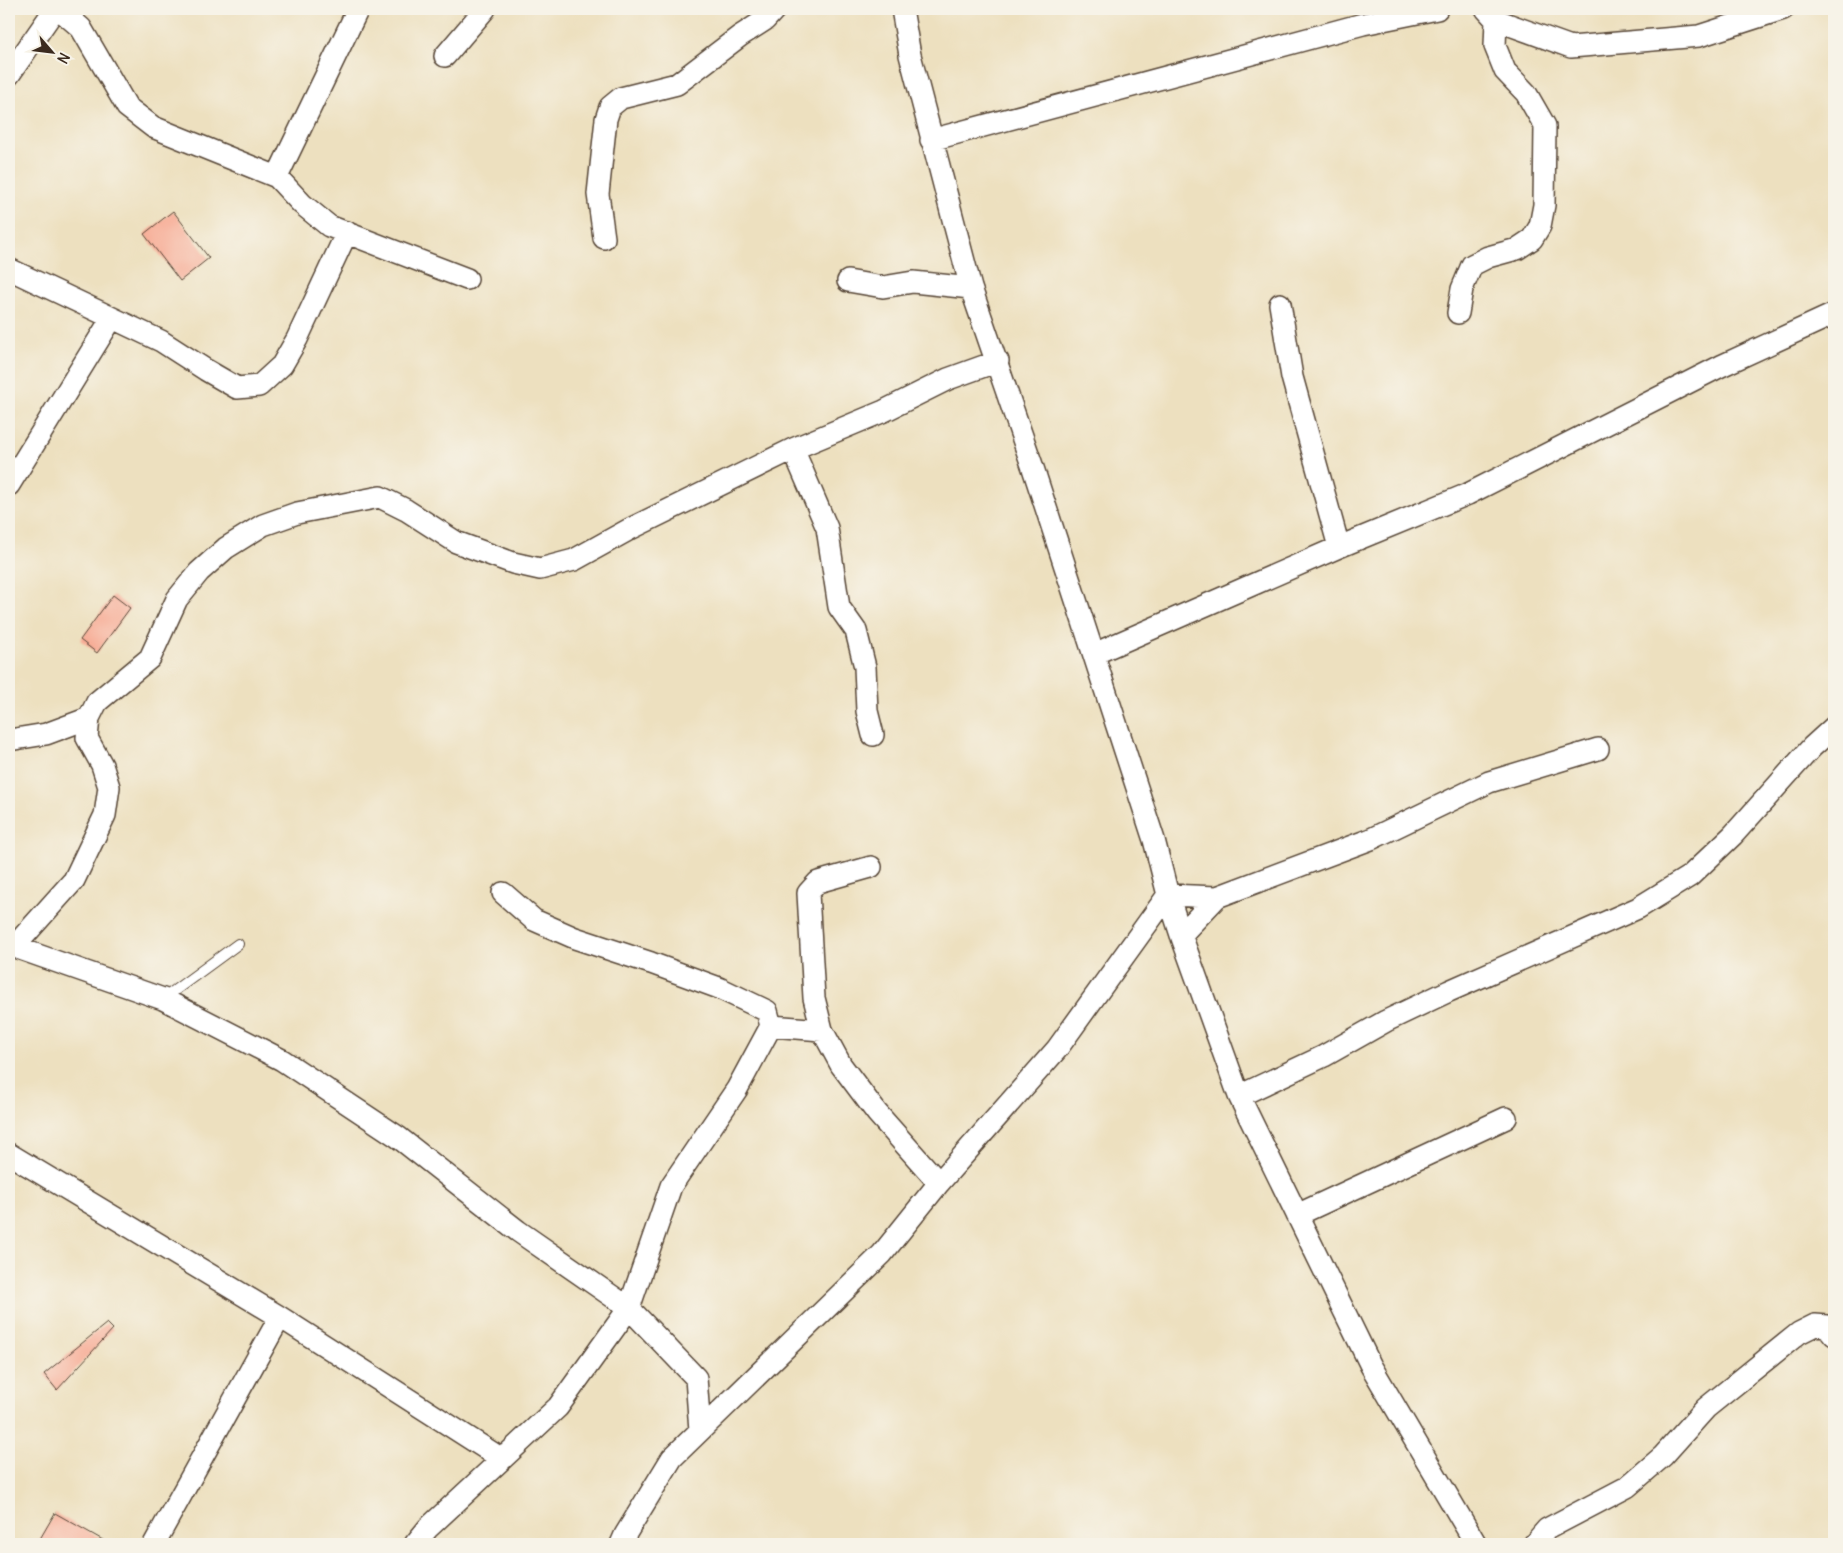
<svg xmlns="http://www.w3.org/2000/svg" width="1843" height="1553" viewBox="0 0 1843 1553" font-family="Delius,sans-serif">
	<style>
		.building { fill: #f7ab94 }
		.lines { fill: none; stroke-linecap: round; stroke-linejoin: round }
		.service-casing { stroke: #564536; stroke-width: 12 }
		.minor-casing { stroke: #564536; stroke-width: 24 }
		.service { stroke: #fff; stroke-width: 10 }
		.minor { stroke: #fff; stroke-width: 21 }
	</style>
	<rect width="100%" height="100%" fill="#f7f3e8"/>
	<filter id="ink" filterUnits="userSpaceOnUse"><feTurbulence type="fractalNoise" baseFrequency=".02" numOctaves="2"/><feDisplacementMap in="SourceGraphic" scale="10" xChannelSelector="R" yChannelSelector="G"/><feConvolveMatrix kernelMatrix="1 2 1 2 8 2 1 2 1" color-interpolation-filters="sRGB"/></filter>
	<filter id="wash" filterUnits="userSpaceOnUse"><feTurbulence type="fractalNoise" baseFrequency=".0096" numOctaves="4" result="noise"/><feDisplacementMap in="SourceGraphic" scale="20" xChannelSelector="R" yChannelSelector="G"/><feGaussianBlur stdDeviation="1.12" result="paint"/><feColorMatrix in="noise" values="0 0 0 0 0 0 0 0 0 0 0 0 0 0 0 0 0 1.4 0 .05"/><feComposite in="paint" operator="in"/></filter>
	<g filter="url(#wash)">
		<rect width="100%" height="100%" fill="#ede0bf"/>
		<g id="blocks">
			<path class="building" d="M173,211L209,258L180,281L144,234Z
				M113,595L130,608L97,653L80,640Z
				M107,1323L113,1329L57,1390L44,1374Z
				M55,1513L110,1544H37Z"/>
		</g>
	</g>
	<g filter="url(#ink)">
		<use href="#blocks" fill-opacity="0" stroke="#564536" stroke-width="1"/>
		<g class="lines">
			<g class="service-casing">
				<path id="service" d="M163,999L238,944"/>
			</g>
			<g class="minor-casing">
				<path id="minor" d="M59,9L81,28L127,107L153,127L277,177L302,204L329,226L467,279
					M902,9L910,55L971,288L1033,468L1154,840L1168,895L1181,935L1239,1096L1371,1366L1476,1544
					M1486,9L1496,20L1571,47L1699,36L1783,9
					M445,56L485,9
					M9,75L55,9
					M931,140L1363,24L1437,9
					M277,177L358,9
					M604,238L598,194L606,119L610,107L621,98L677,84L740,36L765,20L775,9
					M9,269L161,341L206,370L237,388L259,386L282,365L297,339L347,232
					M848,281L883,287L913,282L971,288
					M1280,304L1292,377L1339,547
					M1458,313L1462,289L1472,265L1488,257L1517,249L1532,239L1540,226L1544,205L1545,126L1526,93L1505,71L1495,46L1496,20
					M793,449L827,528L839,607L856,631L865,667L867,711L873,735
					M9,485L112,318
					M1094,654L1339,547L1468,494L1721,366L1834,314
					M9,740L46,734L89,718
					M871,867L818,882L808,893L814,998L822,1030L841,1065L877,1113L939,1183
					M1181,935L1217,897L1371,839L1489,782L1598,749
					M9,945L163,999L282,1060L398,1137L518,1231L629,1308L696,1378L700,1430
					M14,947L74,880L105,815L109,787L102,765L87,738L89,718L97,702L150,658L177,599L199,572L226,548L263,525L297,513L380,497L406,510L456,542L513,563L540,569L574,560L630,529L793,449L884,411L948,379L998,361
					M771,1026L822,1030
					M1239,1096L1324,1056L1386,1021L1449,991L1638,908L1690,876L1733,835L1812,747L1834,727
					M9,1154L280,1317
					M1297,1215L1506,1118
					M154,1544L280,1317L502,1459
					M415,1544L428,1528L558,1407L629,1308L671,1186L737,1089L771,1026L767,1011L719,988L651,963L575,938L534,920L503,893
					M621,1544L625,1535L672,1458L882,1254L939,1183L1057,1049L1168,895L1217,897
					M1534,1544L1547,1529L1627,1487L1663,1456L1706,1408L1799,1333L1815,1325L1827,1326L1834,1335"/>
			</g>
			<use href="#service" class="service"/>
			<use href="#minor" class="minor"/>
		</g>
	</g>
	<rect width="1843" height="1553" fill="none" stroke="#f7f3e8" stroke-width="30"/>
	<g transform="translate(52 52) rotate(118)" stroke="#f7f3e8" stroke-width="4" paint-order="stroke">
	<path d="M0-4L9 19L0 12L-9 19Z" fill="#3b2a1e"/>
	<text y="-8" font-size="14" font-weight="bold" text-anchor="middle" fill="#3b2a1e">N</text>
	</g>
</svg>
